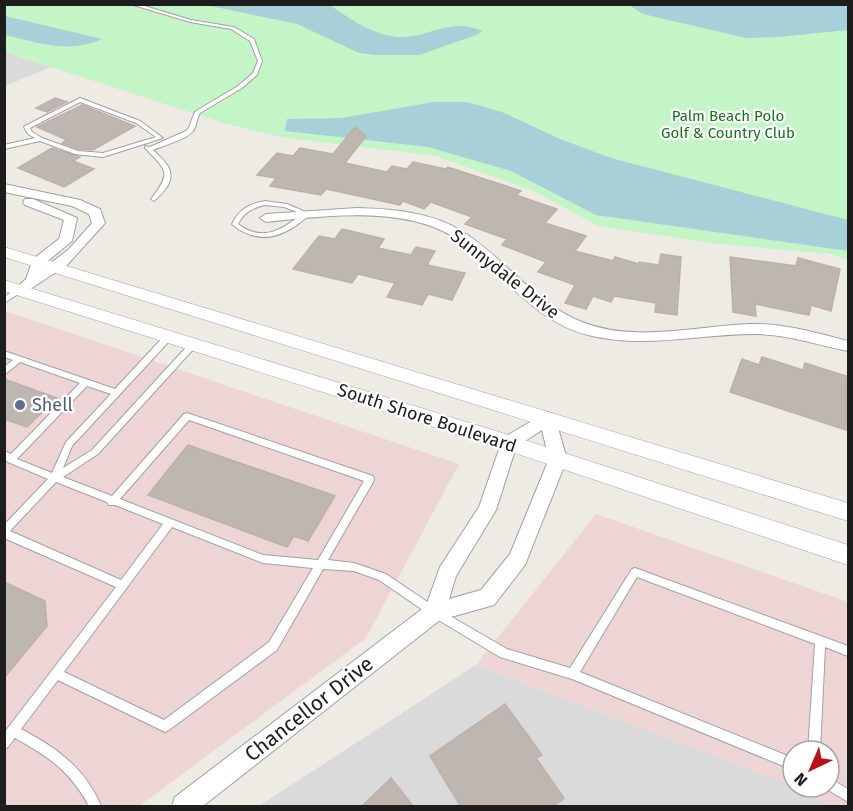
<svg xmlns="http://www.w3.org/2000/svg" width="853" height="811" viewBox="0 0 853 811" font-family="'Fira Sans',sans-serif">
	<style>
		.residential { fill: #dbdadb }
		.commercial { fill: #edd5d5 }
		.park { fill: #c4f5c6 }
		.water { fill: #a8d0d8 }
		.building { fill: #beb6b1; stroke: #beb0a8; stroke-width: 1.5 }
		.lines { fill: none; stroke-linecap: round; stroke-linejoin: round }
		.service-casing { stroke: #a1a1a1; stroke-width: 2 }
		.minor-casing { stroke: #a1a1a1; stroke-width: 2 }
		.tertiary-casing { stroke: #a1a1a1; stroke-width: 1 }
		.service { fill: #fff; fill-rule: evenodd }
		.minor { fill: #fff; fill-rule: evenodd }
		.tertiary { fill: #fff; fill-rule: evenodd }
		.service-dot { fill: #5c6f8a; stroke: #fff; stroke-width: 2 }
		.labels { text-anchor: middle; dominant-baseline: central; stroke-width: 4.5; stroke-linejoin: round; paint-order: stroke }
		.far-park-label { font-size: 15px; fill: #147317; stroke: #fff }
		.street-label { font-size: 18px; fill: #1d1d1d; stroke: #fff }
		.service-label { font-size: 18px; fill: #4e5e75; stroke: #fff; text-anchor: start }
		.near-street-label { font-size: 21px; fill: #1d1d1d; stroke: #fff }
	</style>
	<rect width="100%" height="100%" fill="#eeeae4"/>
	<path class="residential" d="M5,52L51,67L5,86Z
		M476,665L786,783L831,806H259Z"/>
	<path class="commercial" d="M5,311L459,464L366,638L139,806H5Z
		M596,514L848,602V806H831L794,787H829V751H793V786L476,665Z"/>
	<path class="park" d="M5,5H848V260L832,254L711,243L599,226L533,191L436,156L280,137L223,123L5,52Z"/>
	<path class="water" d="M206,5H330C351,20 379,39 406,37C435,34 452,18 483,31L476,35L419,55H376L359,53L297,24Z
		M629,5H848V30L779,37L746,38L643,14Z
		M5,16L102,39C66,54 41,43 5,35Z
		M433,102H467L502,112L560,139L611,158L848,220V251L596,215L511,171L428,147L285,131L287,119L342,118Z"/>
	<path class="building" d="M55,98L67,102L47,112L36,108Z
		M82,105L135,126L93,150L78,149L62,143L67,140L37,127Z
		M355,127L366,136L345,163L387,172L392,166L407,169L413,162L446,169L448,167L521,191L516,195L557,209L545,223L586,236L575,251L613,261L615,257L639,264V262L659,265L661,254L681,257L677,315L655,312L656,303L614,296L611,302L593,296L586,309L565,303L575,285L538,272L546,262L502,245L507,239L465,224L472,217L431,202L424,209L403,201L400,205L326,189L321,195L270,186L276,178L257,175L277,153L293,156L300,148L333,154Z
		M52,148L80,157L73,161L94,169L64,187L18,168Z
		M342,229L384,239L378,248L411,255L416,247L435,251L427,265L465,273L452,300L428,294L422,305L387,297L395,283L358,274L352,283L293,269L319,236L335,239Z
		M730,257L796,266L798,258L840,269L831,311L811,305L809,315L755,304L756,316L733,312Z
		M762,357L803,370L805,363L849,377V431L730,392L742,359L759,365Z
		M4,379L57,398L27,427L4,419Z
		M188,445L335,496L308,541L294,536L287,547L148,495Z
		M4,582L45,601L47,626L4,678Z
		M505,704L542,755L536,758L564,798L553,807H461L430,756Z
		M391,778L414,807H361Z"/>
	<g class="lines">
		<g class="service-casing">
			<path id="service" d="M130,4H138L191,20L234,27L254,39L262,61L257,75L242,88L200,113C196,119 197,126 193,131C186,140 164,145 153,150C164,161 177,170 167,187C163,192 159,197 154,201L151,199C172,172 167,171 145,148V146L150,147L186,131C192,126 191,117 196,111L238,86L253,73L258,61L250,41L231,29L190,22Z
				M80,98L140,121L163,138L103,157L75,154L40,141L4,149V145L35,138L28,134L24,127L25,126ZM80,102L136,123L156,137L103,153L78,151L42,138L32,132L30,128Z
				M265,201L287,204L310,214C287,236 260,247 233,225L232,224C239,209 249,204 265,201ZM265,205L284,207L302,214C281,231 262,242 238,224C244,212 253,208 265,205Z
				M18,288H24L25,290L4,303V297Z
				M170,332L174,335L173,337L72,446L63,468L92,450L191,342L194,341L198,344L98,454L63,477L112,496L184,414L187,413L373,476L374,479L373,482L328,560L354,563L386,574L438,609L507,649L570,668L632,569L635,568L848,646V656L825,647L820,751H808L815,644L637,577L580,672L793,758V770L572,679L500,657L430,615L379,580L354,571L323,569L277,650L169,730L165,732L161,730L58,680L21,729C57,748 85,768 101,806H89C70,771 49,757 15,738L8,747L4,749V733L116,587L4,538V525L48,479L8,462L4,459V451L11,454L80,383L20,362L4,375V367L13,360L4,357V351L115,389L167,333ZM87,386L111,394L66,442L52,473L17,459ZM189,420L364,481L318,560L263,555L120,499ZM56,482L107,502L109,505H115L163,524L121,580L10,531ZM172,527L263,563L313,568L269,642L164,720L64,672Z
				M829,778L848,789V802L825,788L824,787H829Z"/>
		</g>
		<g class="minor-casing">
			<path id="minor" d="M4,184L80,200L100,209L105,223L67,265L21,295L14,290L26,279L33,259L59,239L64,220L25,205L23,202L25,199H33L77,218L72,241L44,264L42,270L69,249L92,223L89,214L72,206L4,192Z
				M357,208C392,209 433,212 463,232C505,258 535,304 582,322C635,343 696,326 750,324C783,323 816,333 848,341V351C817,345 787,334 755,334C698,334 644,349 588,335C535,322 502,273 461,242C410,204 325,216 266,222L260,218L266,214Z
				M547,412L553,414L555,418L567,459L525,565L494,605L440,620L203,806H172L175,797L426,606L440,567L479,507L503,438ZM542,430L549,459L510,554L481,590L449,599L456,576L496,510L516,447Z"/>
		</g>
		<g class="tertiary-casing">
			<path id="tertiary" d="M4,247L848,503V521L4,257Z
				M4,280L509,435L848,545V565L503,449L4,291Z"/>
		</g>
		<use href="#service" class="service"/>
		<use href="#minor" class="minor"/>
		<use href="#tertiary" class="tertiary"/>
	</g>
	<circle class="service-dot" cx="20" cy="405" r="6"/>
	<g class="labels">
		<g class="far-park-label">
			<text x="728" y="116">Palm Beach Polo<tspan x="728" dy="17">Golf &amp; Country Club</tspan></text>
		</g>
		<g class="street-label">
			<text transform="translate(505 274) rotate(38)">Sunnydale Drive</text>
			<text transform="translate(427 418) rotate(18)">South Shore Boulevard</text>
		</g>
		<g class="service-label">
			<text x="32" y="405">Shell</text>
		</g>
		<g class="near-street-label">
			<text transform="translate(309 709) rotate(-38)">Chancellor Drive</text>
		</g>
	</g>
	<rect width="853" height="811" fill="none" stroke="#1d1d1d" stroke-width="12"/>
	<g transform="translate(811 769) rotate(224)"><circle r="28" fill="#ffffff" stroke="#a5a5a5" stroke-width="1.5"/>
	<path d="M0-4.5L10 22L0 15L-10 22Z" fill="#bb1019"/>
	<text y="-9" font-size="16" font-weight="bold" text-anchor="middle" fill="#1d1d1d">N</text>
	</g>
</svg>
